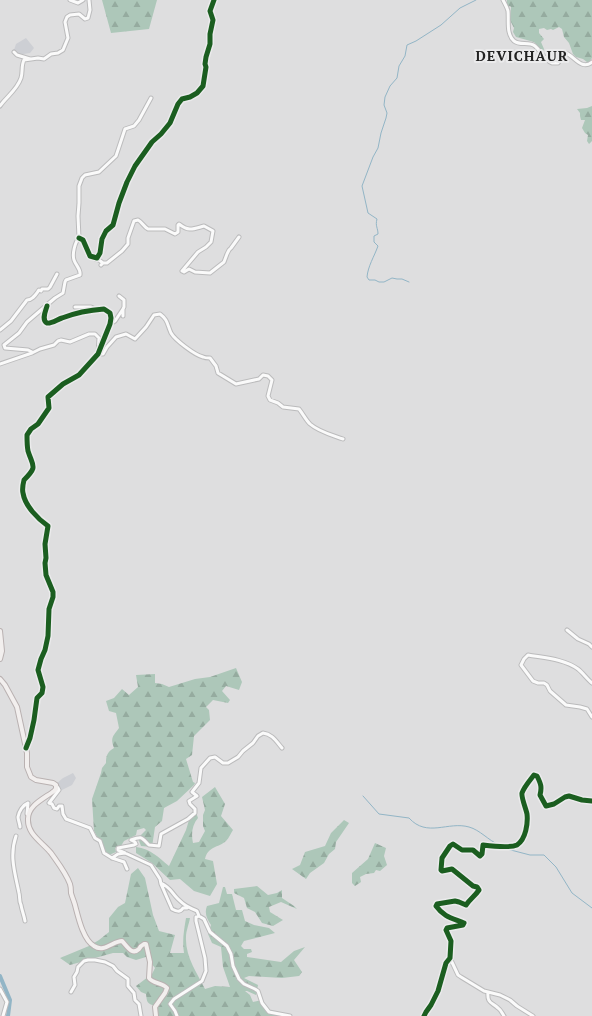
<svg xmlns="http://www.w3.org/2000/svg" width="592" height="1016" viewBox="0 0 592 1016" font-family="'PT Serif',serif">
	<style>
		.built { fill: #cdcfd4 }
		.forest { fill: url(#forest-firs) }
		.lines { fill: none; stroke-linecap: round; stroke-linejoin: round }
		.stream { stroke: #92b5c6; stroke-width: 1 }
		.river { stroke: #92b5c6; stroke-width: 4 }
		.minor-casing { stroke: #bbbbbc; stroke-width: 5 }
		.major-casing { stroke: #b9b1b1; stroke-width: 6 }
		.minor { stroke: #fafafa; stroke-width: 3 }
		.major { stroke: #f2efee; stroke-width: 4 }
		.cycleway-casing { stroke: #ebebec; stroke-width: 8 }
		.cycleway { stroke: #1b5e20; stroke-width: 5 }
		.labels { text-anchor: middle; dominant-baseline: central; stroke-width: 4; stroke-linejoin: round; paint-order: stroke }
		.district-label { font-size: 14px; font-weight: bold; letter-spacing: 1px; fill: #222; stroke: #ebebec }
	</style>
	<defs>
		<pattern id="forest-firs" width="22" height="20" patternUnits="userSpaceOnUse"><rect width="22" height="20" fill="#adc7b9"/><path d="M5 1l3.5 6h-7zM16 11l3.5 6h-7z" fill="#95ab9f"/></pattern>
	</defs>
	<rect width="100%" height="100%" fill="#dededf"/>
	<path class="built" d="M26,38L34,48L30,53L18,55L14,50L16,44Z
		M73,773L76,778L72,785L60,791L56,784L63,778Z"/>
	<path class="forest" d="M102,0H157L149,29L111,33Z
		M507,0H592V58L589,62H587L583,59L576,57L573,54L569,43L564,37L562,29L559,27L553,30L551,29L547,30L544,28L539,29V33L544,39L541,42L544,49L543,51L541,50L534,42L516,37L513,32L514,28L510,20L511,7L510,6L508,7L507,4Z
		M592,106V141L589,144L587,141L588,135L585,133L582,128L585,120H581L580,116V113L577,109L587,108Z
		M236,668L242,682L239,690L226,686L222,691L230,700L228,703L213,700L206,707L209,710L210,720L194,736L192,755L186,759L193,782L195,783L194,785L177,801L164,808L162,821L155,827L152,847L141,846L138,838L146,830L144,828L137,830L136,835L124,841L121,846L115,848L116,852L107,856L94,831L92,799L101,773L102,768L106,763C106,756 107,752 114,748C110,738 113,736 119,728L116,713L109,711L106,701L114,698L122,689L129,695L138,687L136,675L155,674V683L162,684L169,687L195,679L210,677Z
		M215,787L225,804L221,816L233,830C231,833 229,838 226,841C218,848 208,846 205,859L213,861L217,884L210,896L194,891L180,879L170,880L152,863L136,853V847C151,849 158,857 169,866L186,830L189,820L196,812L198,818C192,825 191,834 193,843L199,842L205,831L203,826V815L205,810L202,797Z
		M344,820L349,823L336,842L335,849L329,854L324,863L310,873L306,879L292,869L300,865L305,852L325,846L331,833Z
		M375,843L386,848L384,856L387,865L380,871L376,870L374,873L366,874L360,877L361,882L355,886L352,883V873L368,859Z
		M138,868L145,878L153,915L159,931L175,935L170,953H184C182,941 184,930 186,918H190C189,924 186,931 186,937C185,956 197,973 205,989L215,986L230,987L223,967L221,947L212,943L208,934L211,925C207,919 204,913 207,906L219,903L223,887H225L227,894H232L236,910H242L245,921L254,925L269,928L275,933L244,941L241,946L244,949H251L252,952L247,954V957L281,962L294,951L305,947L294,960L302,972L299,976L282,978L249,976L244,978L258,985L256,995L247,991H245L250,995L253,1002L262,1000L268,1013H278V1016H158L155,1006C147,1003 147,1003 146,994L141,992L136,986L152,974L155,968L146,957L136,960L127,957L123,953H113L70,965L60,958L89,946L99,940L109,932V918L118,907L125,903L131,874Z
		M257,886L268,895L277,893L282,890V898L294,906L297,909L281,902L269,907L270,912L283,920L273,926L262,923L255,912L247,908L244,898L234,893V889Z"/>
	<g class="lines">
		<path class="stream" d="M409,282L402,279H397L392,278L384,282H379L375,280H369L367,277C368,266 374,257 378,246L374,242V236L378,234C378,228 375,226 377,219L368,213L362,186L373,157L378,148L381,133L386,118L387,113L384,105L385,97L390,86L397,78L399,66L405,56L407,45L416,41L441,25L460,8L476,0
			M363,796L379,814L409,818C427,838 448,821 469,827C480,830 488,840 499,845
			M503,848L530,855H544L556,867L572,893L592,908"/>
		<path class="river" d="M0,976L10,1000L8,1016"/>
		<g class="minor-casing">
			<path id="minor" d="M70,0L78,3L83,0
				M503,0C505,4 507,7 508,11C509,21 506,34 514,41C520,46 529,41 535,46C541,51 543,59 552,63H558L564,54L566,53C574,56 582,71 592,62
				M14,52L17,55L30,59
				M0,106C7,96 17,90 21,78C23,72 21,66 24,60L38,58L44,59L51,54L58,53L63,50L68,38L65,22L67,17L70,15L79,14L85,19L88,18L90,10L89,0
				M79,238L83,240L90,256L97,258L100,253L102,239L106,231L113,225L119,203L127,182L135,166L152,142L161,134L170,123L178,104L182,99L190,97L197,93L203,86L206,67L205,64L206,57L210,44V34L213,20L210,11L214,0
				M95,259L99,260L103,263L101,265
				M103,263H107L122,251L128,244V238L134,221L138,220C142,222 144,227 148,229H165L175,234L178,232V225L179,224C189,232 193,229 204,226L213,231L211,242L206,247L198,252L182,271L184,272L189,269L195,272L210,273L224,262L227,254L229,250L231,248L239,237
				M119,296L124,300V307L123,309
				M75,307H91L95,309
				M110,324L115,321L123,309V316
				M0,330L11,321L27,300C33,300 36,294 39,290L41,291L42,289H48L50,287L57,274
				M32,353L40,349L54,345L58,341L61,340L70,342L89,334H95L99,338L98,354H103L107,347L116,337L126,334L135,339L146,327L154,315L160,314C168,320 167,324 171,333C175,340 195,355 203,357C205,358 208,358 210,358L216,366L218,373L236,384L259,379L263,375L268,376L272,380L268,396L270,400L278,403L283,407L299,409C303,414 306,420 310,424C319,432 332,435 343,439
				M0,364L32,353V352L28,350L5,348L4,345L19,333L27,322L55,298L63,293L65,282L66,280L80,275C81,269 76,266 74,260C72,254 75,242 79,238L78,216L79,203V186L82,178L85,175L99,172L116,156L125,129L134,126L139,120L151,98
				M567,630L578,639L589,644L592,647
				M592,683C587,679 583,673 578,669C564,659 545,658 528,655L524,659L521,665L533,681L538,683H544L547,685L550,691L566,705L580,707L587,709L592,717
				M26,748L30,738L34,720L37,698L42,693L43,687L38,670L41,659L45,650L48,636L49,609L53,597V592L46,575L45,563L46,558L45,544L48,526C38,519 25,506 23,493C22,489 23,484 24,480C38,466 33,467 28,451C27,446 27,440 27,435L31,429L38,424L49,408L48,397L63,384L79,375L98,354L110,324L111,318L110,313L104,309C90,310 75,313 62,318C58,319 51,324 47,323C41,320 46,310 47,306
				M56,785L58,788L59,790L49,803L52,804L54,808L57,809L59,806H62L63,814L66,819L90,828L95,838L100,841L104,853L112,858L124,862L127,869
				M20,827C20,824 18,820 18,817C19,811 23,805 28,803L27,814
				M16,836C9,856 15,873 19,893C20,897 19,901 21,905C22,911 24,915 25,921
				M125,853L118,850V848L134,845L136,844L135,842L131,840C142,836 141,837 149,845L159,846L161,834L188,819L195,813V809L190,804L189,801L197,796L192,792L199,783L201,768L210,758L215,757L223,763H228L238,757L243,751L253,743L258,736L263,733C272,734 276,741 282,748
				M112,858L118,854L125,853L151,865L160,879L161,884L172,909C176,911 180,913 183,908H187
				M161,883C171,888 171,892 178,899C185,906 188,907 197,911L199,916
				M450,958L458,975L461,977L484,991L500,995L510,1000L517,1006L533,1016
				M0,989L7,1002L3,1016
				M71,992L75,985L74,977L77,972L78,967L84,961L88,960H95L105,962L113,966L117,971L128,979V986L134,993L135,1000L139,1004L141,1016
				M488,992C487,1003 491,1002 498,1008C501,1010 502,1013 504,1016
				M177,1016L175,1011L170,1004L174,999L202,981L206,971L205,958L196,921V917L199,916L204,919L210,932L227,946L231,954L233,966L239,979L244,984L255,989L258,991L262,1003L269,1012L290,1016
				M424,1016L426,1012L431,1005L438,991L446,963L450,958L451,941L446,930L447,928L463,925L464,923C452,918 444,917 436,906L437,904L455,901L459,902L466,905C470,899 475,896 479,890L477,887L473,886L452,869L442,871L441,870L442,858L450,846L453,844L462,850H473L480,856L482,854L483,845C491,846 510,848 517,845C526,839 528,823 527,814C526,809 521,797 522,793C524,787 531,779 534,775L537,776C541,784 542,787 540,795L546,806L554,804L565,797L569,796L582,800L592,801"/>
		</g>
		<g class="major-casing">
			<path id="major" d="M0,631L2,651L0,659
				M0,679L5,685L17,707L27,753V767L31,777L36,780L53,783L56,785V789L54,791C45,798 28,805 28,819C27,834 42,842 51,853C58,863 66,873 70,884C71,887 71,890 71,893C72,897 74,901 75,905C78,916 83,940 94,946C104,953 113,941 122,941C127,946 132,956 139,949C140,947 142,945 144,944H146L150,962L149,978C153,984 162,982 167,988L165,993L155,1007L156,1016"/>
		</g>
		<use href="#minor" class="minor"/>
		<use href="#major" class="major"/>
		<g class="cycleway-casing">
			<path id="cycleway" d="M79,238L83,240L90,256L97,258L100,253L102,239L106,231L113,225L119,203L127,182L135,166L152,142L161,134L170,123L178,104L182,99L190,97L197,93L203,86L206,67L205,64L206,57L210,44V34L213,20L210,11L214,0
				M26,748L30,738L34,720L37,698L42,693L43,687L38,670L41,659L45,650L48,636L49,609L53,597V592L46,575L45,563L46,558L45,544L48,526C38,519 25,506 23,493C22,489 23,484 24,480C38,466 33,467 28,451C27,446 27,440 27,435L31,429L38,424L49,408L48,397L63,384L79,375L98,354L110,324L111,318L110,313L104,309C90,310 75,313 62,318C58,319 51,324 47,323C41,320 46,310 47,306
				M424,1016L426,1012L431,1005L438,991L446,963L450,958L451,941L446,930L447,928L463,925L464,923C452,918 444,917 436,906L437,904L455,901L459,902L466,905C470,899 475,896 479,890L477,887L473,886L452,869L442,871L441,870L442,858L450,846L453,844L462,850H473L480,856L482,854L483,845C491,846 510,848 517,845C526,839 528,823 527,814C526,809 521,797 522,793C524,787 531,779 534,775L537,776C541,784 542,787 540,795L546,806L554,804L565,797L569,796L582,800L592,801"/>
		</g>
		<use href="#cycleway" class="cycleway"/>
	</g>
	<g class="labels">
		<g class="district-label">
			<text x="522" y="55">DEVICHAUR</text>
		</g>
	</g>
</svg>
